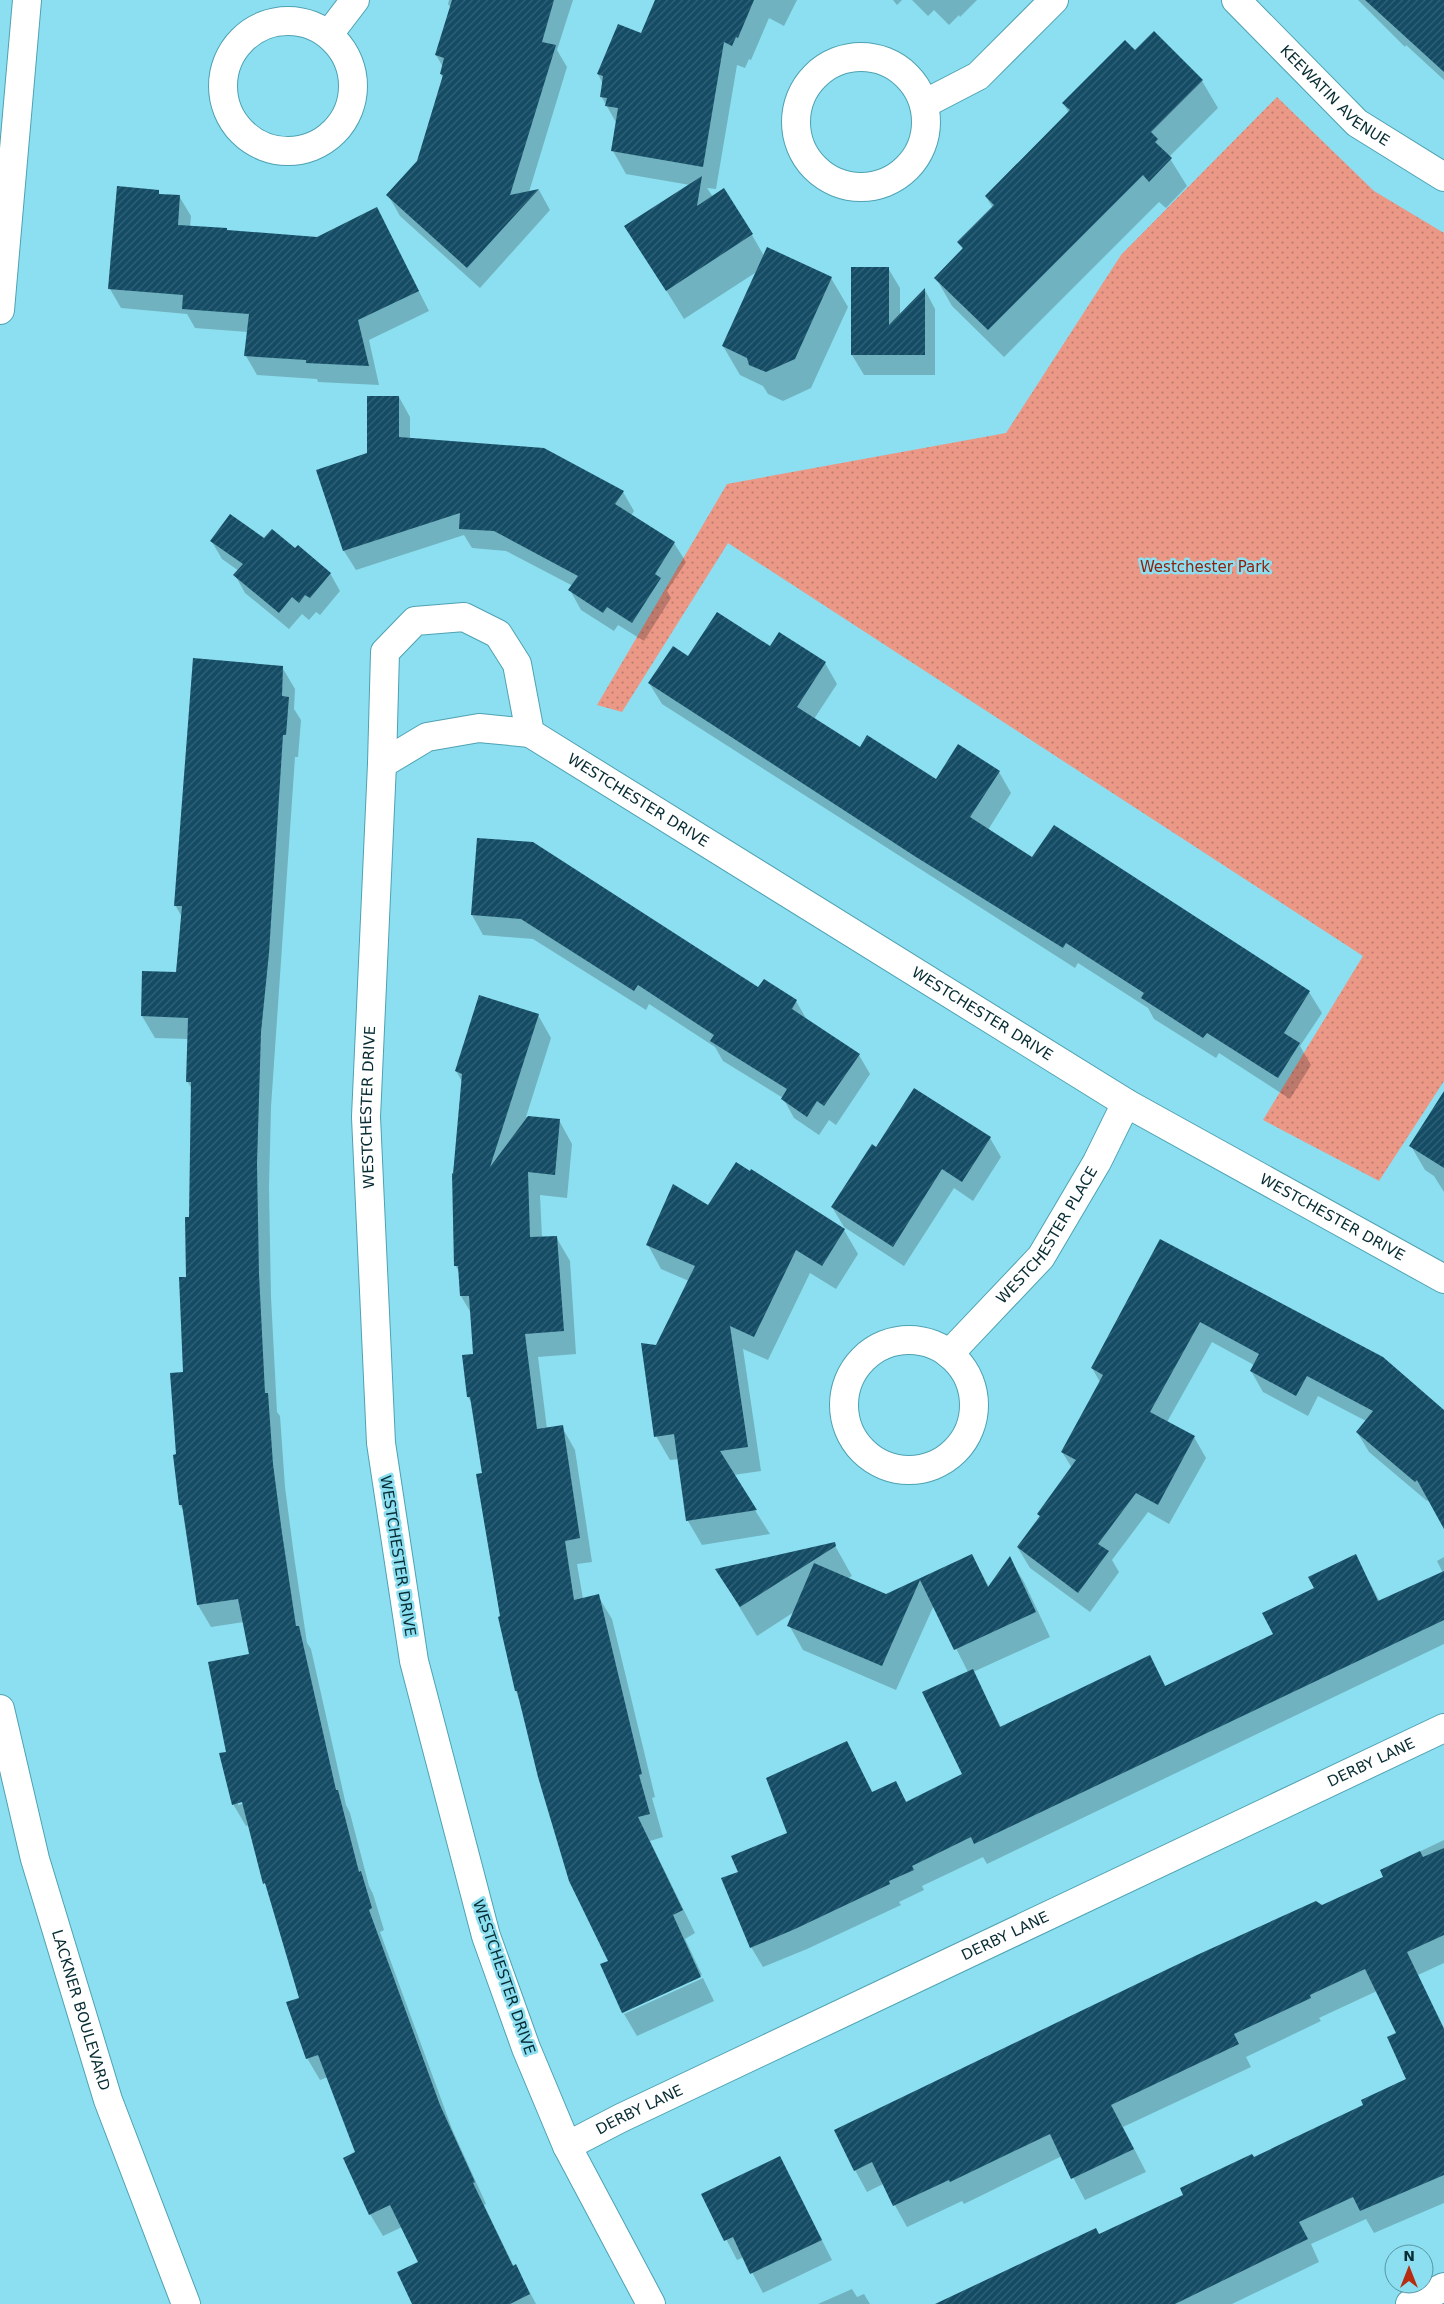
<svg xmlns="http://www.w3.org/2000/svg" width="1444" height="2304" viewBox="0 0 1444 2304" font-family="'DejaVu Sans',sans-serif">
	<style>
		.park { fill: url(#park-dots) }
		.shadow { fill: #0003; fill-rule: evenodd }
		.building { fill: url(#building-hatch) }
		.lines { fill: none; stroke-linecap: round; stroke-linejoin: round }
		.street-casing { stroke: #4ea2b2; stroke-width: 30 }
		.secondary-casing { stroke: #4ea2b2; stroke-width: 30 }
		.street { stroke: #fff; stroke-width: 28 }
		.secondary { stroke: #fff; stroke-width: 28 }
		.labels { text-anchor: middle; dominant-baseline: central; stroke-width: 5; stroke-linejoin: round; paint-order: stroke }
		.street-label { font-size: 15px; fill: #072c33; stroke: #8cdff0 }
		.park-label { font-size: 15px; fill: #8e210c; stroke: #8cdff0 }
	</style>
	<defs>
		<pattern id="park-dots" width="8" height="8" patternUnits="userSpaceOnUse" patternTransform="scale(1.25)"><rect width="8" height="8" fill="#eb9887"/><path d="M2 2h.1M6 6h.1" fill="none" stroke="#bc7c6f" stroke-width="1.8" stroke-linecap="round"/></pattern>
		<pattern id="building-hatch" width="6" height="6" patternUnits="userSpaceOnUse" patternTransform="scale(1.25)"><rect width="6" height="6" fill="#144c65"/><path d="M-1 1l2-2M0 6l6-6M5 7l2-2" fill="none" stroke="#346378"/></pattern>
	</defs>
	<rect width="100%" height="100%" fill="#8cdff0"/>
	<path class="park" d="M1277,97L1374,191L1444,233V1081L1379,1181L1263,1120L1363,956L728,543L622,712L597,705L727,484L1006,433L1121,255Z"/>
	<path class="shadow" d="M449,0H573L557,50L567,67L529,192L539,190L550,210L480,288L400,216L388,195L418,161L443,78L441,74L443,67L436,55L451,8L448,4Z
		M656,0H797L784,26L769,18L751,60L749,59L745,68L737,65L716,189L707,188L713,197L752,235L764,256L831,278L848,307L811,388L783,401L768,394L763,386L740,375L723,346L758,271L684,319L626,226L690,185L626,174L613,151L617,124L601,96L603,84L598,74L642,35Z
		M893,0H902L897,5Z
		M912,0H977L960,17L959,15L949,25L934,10L928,16Z
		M1358,0H1444V80L1406,45L1405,47Z
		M1135,52L1202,81L1218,108L1169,157L1187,186L1166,208L1159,202L1004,357L952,306L936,278L963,250L959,242L993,208L986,197L1069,113L1063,103Z
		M158,191L160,195L179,196L191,216L190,227L227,232L317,238L377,209L429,311L369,340L379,385L318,382L317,379L257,375L246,356L248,332L195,328L187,314L121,308L110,289Z
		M888,268L900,288V315L925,290L935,309V375H864L852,355Z
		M399,397L410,417V439L623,492L634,511L631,516L674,543L686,562L667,591L671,598L644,641L618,625L614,631L581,610L570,590L573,586L506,551L472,548L464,535L356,570L344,551L317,471L368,454Z
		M264,540L295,550L330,573L340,591L320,615L316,612L309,620L302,614L289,629L245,593L235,575L239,571L222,559L212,542Z
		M770,648L825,663L837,684L814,719L860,748L936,781L999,772L1011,793L988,830L1033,859L1054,827L1309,992L1322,1013L1300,1046L1311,1065L1290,1099L1219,1053L1216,1058L1154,1019L1148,1008L1078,963L1075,968L662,704L649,683L689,658Z
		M282,667L295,689L294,709L301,720L298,757H295L271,1107L269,1187L271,1297L277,1412L280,1416L285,1487L294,1556L307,1643L311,1649L346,1805L350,1813L369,1886L373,1894L384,1930L380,1932L452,2129L486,2204L484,2205L514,2267L516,2266L536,2304H418L419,2263L402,2227L383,2236L370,2214L357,2153L328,2077L320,2080L307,2058L300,1999L269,1890L265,1883L249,1825L246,1826L233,1804L228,1753L250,1655L244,1622L211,1627L198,1605L184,1511L180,1505L174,1456L177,1455L184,1373L190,1218L192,1089L187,1081L189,1039L155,1038L142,1016L178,973L182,917L175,905ZM238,1802H249L238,1805Z
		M478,840L759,989L796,1001L807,1020L859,1055L870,1074L836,1125L829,1120L819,1135L794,1118L783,1098L723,1061L715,1047L649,1004L646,1010L533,939L483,935L472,915Z
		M538,1015L551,1038L526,1117L559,1120L572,1144L567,1198L540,1195L542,1238L556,1237L570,1261L576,1354L538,1357L547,1429L562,1427L575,1450L592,1562L577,1564L583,1599L598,1596L612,1619L655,1797L652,1798L663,1837L650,1841L695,1933L685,1939L702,1975L623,2013L602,1965L609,1961L516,1691L502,1617L472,1403L468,1397L464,1357L474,1355L471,1313L461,1296L460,1273L455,1265L454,1176L463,1083L456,1071Z
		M1444,1093V1192L1434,1176L1425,1170L1411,1146Z
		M990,1138L1001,1157L973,1201L954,1188L904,1266L844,1227L832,1207L876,1149Z
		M708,1207L844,1230L858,1254L836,1289L810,1273L768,1360L743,1349L761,1471L733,1475L770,1534L702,1545L688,1521L679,1459L670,1460L656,1436L657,1347L689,1281L661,1269L648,1245Z
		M1160,1240L1444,1412V1526L1429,1499L1427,1501L1369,1452L1357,1432L1366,1421L1318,1396L1308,1416L1263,1392L1251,1371L1254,1365L1212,1342L1167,1422L1194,1437L1206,1458L1169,1524L1148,1512L1112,1560L1119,1572L1090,1612L1030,1568L1018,1548L1041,1518L1038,1514L1072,1468L1062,1452L1100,1382L1092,1368Z
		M834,1544L852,1576L847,1579L886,1596L972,1555L989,1587L1010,1559L1024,1582L1050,1637L973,1672L1001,1727L1150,1657L1166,1687L1275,1634L1315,1589L1355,1555L1380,1602L1443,1573L1437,1561L1444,1557V1644L987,1864L983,1857L922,1886L924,1890L899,1902L901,1905L807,1949L763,1967L751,1947L739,1872L789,1834L847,1743L873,1793L895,1782L907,1803L963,1775L968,1672L934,1605L896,1690L803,1650L789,1625L794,1612L757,1636L717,1570Z
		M1444,1840V1963L1418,1975L1444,2028V2203L1374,2233L1366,2219L1311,2244L1319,2262L1232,2304H975L1099,2236L1185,2196L1253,2158L1365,2105L1408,2080L1398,2034L1377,1991L1319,2018L1321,2021L1246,2057L1251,2067L1123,2127L1146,2172L1085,2200L1062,2156L964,2204L962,2201L907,2227L883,2184L867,2192L855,2170L1322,1907L1385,1877L1381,1870Z
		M703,1978L714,2001L637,2036L624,2014Z
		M780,2158L832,2260L763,2293L744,2257L737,2260L703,2195Z
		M852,2289L857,2297L864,2294L870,2304H818Z"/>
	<path class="building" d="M452,0H554L542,42L556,45L510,195L539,189L467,268L386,195L417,161L443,75L440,74L444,58L435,55Z
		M655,0H754L738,38L736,37L732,46L724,42L703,167L611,151L618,108L605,106L607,98L600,97L603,76L597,74L618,24L641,33Z
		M1365,0H1444V72Z
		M1154,31L1203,80L1151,132L1158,139L1155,142L1172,158L1149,182L1143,175L988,330L934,278L963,248L957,242L994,205L985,196L1070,110L1062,103L1125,40L1135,50Z
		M702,176L697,206L724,188L753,234L666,291L624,226Z
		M117,186L159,190V194L180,195L178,225L227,228V230L317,237L377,207L419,291L358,320L369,366L306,363V360L244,356L249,314L182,309L183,295L108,289Z
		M767,247L832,277L795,359L766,372L749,365L747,358L722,346Z
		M851,267H889V325L925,288V355H851Z
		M367,396H399V437L544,448L624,491L615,504L675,542L655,574L661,578L632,623L607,607L603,613L568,590L578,576L494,531L459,529L460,513L343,551L316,470L367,453Z
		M230,514L264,538L272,529L295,548L298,545L331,573L310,598L305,595L299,603L292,597L279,613L233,575L243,564L210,541Z
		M717,612L770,646L779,632L826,662L797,707L860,747L867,735L936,779L958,744L1000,771L970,817L1032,857L1054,825L1310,991L1284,1033L1300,1043L1278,1078L1207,1033L1203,1038L1141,998L1144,993L1066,943L1063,948L916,857L648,683L673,646L688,656Z
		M193,658L283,666L282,696L289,697L286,735H283L269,953L261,1032L257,1164L259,1274L265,1393H268L273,1464L282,1533L296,1626H299L336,1790H338L359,1872L361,1871L372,1908L369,1910L440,2105L475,2182L473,2183L513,2266L516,2264L530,2294L510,2304H412L397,2272L418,2262L390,2205L369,2215L343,2158L355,2152L318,2055L306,2059L286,2002L299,1998L265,1883L263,1884L242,1802L232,1805L219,1753L226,1752L208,1662L249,1654L238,1599L197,1605L182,1505H179L173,1455L176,1454L170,1373L183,1372L179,1277H186L185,1217H189L191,1082H186L188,1018L141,1016L142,971L176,972L182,906H174Z
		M477,838L533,842L758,987L764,979L797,1000L792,1009L860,1054L824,1106L817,1101L807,1117L781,1099L787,1089L710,1041L714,1035L638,985L634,991L521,919L471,915Z
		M479,995L539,1014L490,1167L528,1116L560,1119L555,1175L528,1172L530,1237L557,1236L564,1331L525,1334L537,1429L563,1425L580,1538L565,1541L574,1600L599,1594L642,1774L639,1775L650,1814L638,1817L683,1910L673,1915L701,1977L622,2013L600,1964L608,1961L569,1881L538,1777L517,1691H515L498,1617L500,1616L476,1474L482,1473L470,1397H467L462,1355L473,1354L469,1296H460L458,1266H454L452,1173L453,1174L462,1074L455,1071Z
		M914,1088L991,1137L962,1182L942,1169L893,1247L831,1207L872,1144L876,1147Z
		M1444,1091V1168L1409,1146Z
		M736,1162L750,1171L751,1169L845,1229L822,1266L796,1250L754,1337L730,1326L748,1447L720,1451L757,1510L686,1521L674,1434L654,1437L641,1343L656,1345L695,1266L646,1245L673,1184L708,1205Z
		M1160,1239L1383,1357L1444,1410V1529L1417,1480L1415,1482L1356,1432L1373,1411L1307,1376L1296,1396L1250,1371L1259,1354L1200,1322L1150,1412L1195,1436L1158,1505L1136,1493L1098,1544L1109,1551L1078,1593L1017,1547L1040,1516L1037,1514L1076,1460L1061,1452L1103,1375L1091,1368Z
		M835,1542L836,1546L740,1607L715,1569Z
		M972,1554L988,1587L1010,1556L1036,1612L954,1650L920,1580L882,1666L787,1626L814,1563L886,1594Z
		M1356,1554L1378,1601L1444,1571V1620L974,1844L971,1837L912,1866L914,1870L889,1881L890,1884L795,1929L750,1948L721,1878L738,1872L731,1856L787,1833L766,1778L847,1741L872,1792L896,1781L906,1802L962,1774L922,1692L973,1669L1000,1727L1150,1655L1165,1686L1273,1634L1262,1613L1314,1588L1308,1577Z
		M1444,1848V1935L1407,1952L1444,2029V2175L1360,2211L1353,2197L1299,2222L1308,2239L1175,2304H935L1096,2228L1099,2234L1183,2195L1180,2188L1252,2154L1254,2157L1363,2105L1361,2100L1406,2079L1387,2037L1396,2033L1365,1969L1310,1995L1311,1998L1234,2034L1239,2044L1111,2105L1134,2149L1071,2179L1050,2134L950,2182L949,2180L893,2206L872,2162L854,2171L834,2130L1197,1955L1316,1901L1322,1905L1383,1877L1380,1870L1420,1851L1423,1857Z
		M780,2156L822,2240L750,2274L733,2237L724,2241L701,2194Z"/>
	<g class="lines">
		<g class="street-casing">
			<g id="street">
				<path id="s1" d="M1236,0L1357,123L1444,177"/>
				<circle cx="288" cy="86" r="65"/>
				<path d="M329,34L355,0"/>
				<circle cx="861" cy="122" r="65"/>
				<path d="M924,104L978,76L1054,0"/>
				<path d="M382,764L427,737L479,728L530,733"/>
				<circle cx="909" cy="1405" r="65"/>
				<path id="s2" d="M949,1354L1041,1257L1097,1162L1126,1103"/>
				<path id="s3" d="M567,2146L621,2118L1444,1728"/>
				<path id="s4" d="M651,2304L567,2146L526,2048L486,1936L414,1661L381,1443L366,1117L382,764L385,652L415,621L464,617L498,634L517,664L530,733L1126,1103L1444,1279"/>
				<path d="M1410,2304L1444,2287"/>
			</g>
		</g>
		<g class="secondary-casing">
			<g id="secondary">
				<path d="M0,310L27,0"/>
				<path id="s5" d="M0,1709L35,1859L108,2100L186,2304"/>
			</g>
		</g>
		<use href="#street" class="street"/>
		<use href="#secondary" class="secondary"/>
	</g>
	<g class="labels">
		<g class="street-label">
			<text stroke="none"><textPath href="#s1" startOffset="138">KEEWATIN AVENUE</textPath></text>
			<text stroke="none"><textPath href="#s4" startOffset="2064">WESTCHESTER DRIVE</textPath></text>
			<text stroke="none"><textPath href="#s4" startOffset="2469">WESTCHESTER DRIVE</textPath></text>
			<text stroke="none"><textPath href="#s4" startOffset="1245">WESTCHESTER DRIVE</textPath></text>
			<text stroke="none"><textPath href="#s4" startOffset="2874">WESTCHESTER DRIVE</textPath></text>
			<text stroke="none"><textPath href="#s2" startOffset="155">WESTCHESTER PLACE</textPath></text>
			<text transform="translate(398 1556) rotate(81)">WESTCHESTER DRIVE</text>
			<text stroke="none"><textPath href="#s3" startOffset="891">DERBY LANE</textPath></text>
			<text stroke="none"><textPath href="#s3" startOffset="486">DERBY LANE</textPath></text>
			<text transform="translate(504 1977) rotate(71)">WESTCHESTER DRIVE</text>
			<text stroke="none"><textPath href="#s5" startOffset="312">LACKNER BOULEVARD</textPath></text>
			<text stroke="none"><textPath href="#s3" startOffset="81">DERBY LANE</textPath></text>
		</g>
		<g class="park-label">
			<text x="1205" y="567">Westchester Park</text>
		</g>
	</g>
	<g transform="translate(1409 2269)"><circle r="24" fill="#8cdff0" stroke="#5797a4"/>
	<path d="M0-4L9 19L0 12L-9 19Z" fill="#b72b10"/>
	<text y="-8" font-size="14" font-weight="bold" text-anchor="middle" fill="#072c33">N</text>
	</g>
</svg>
